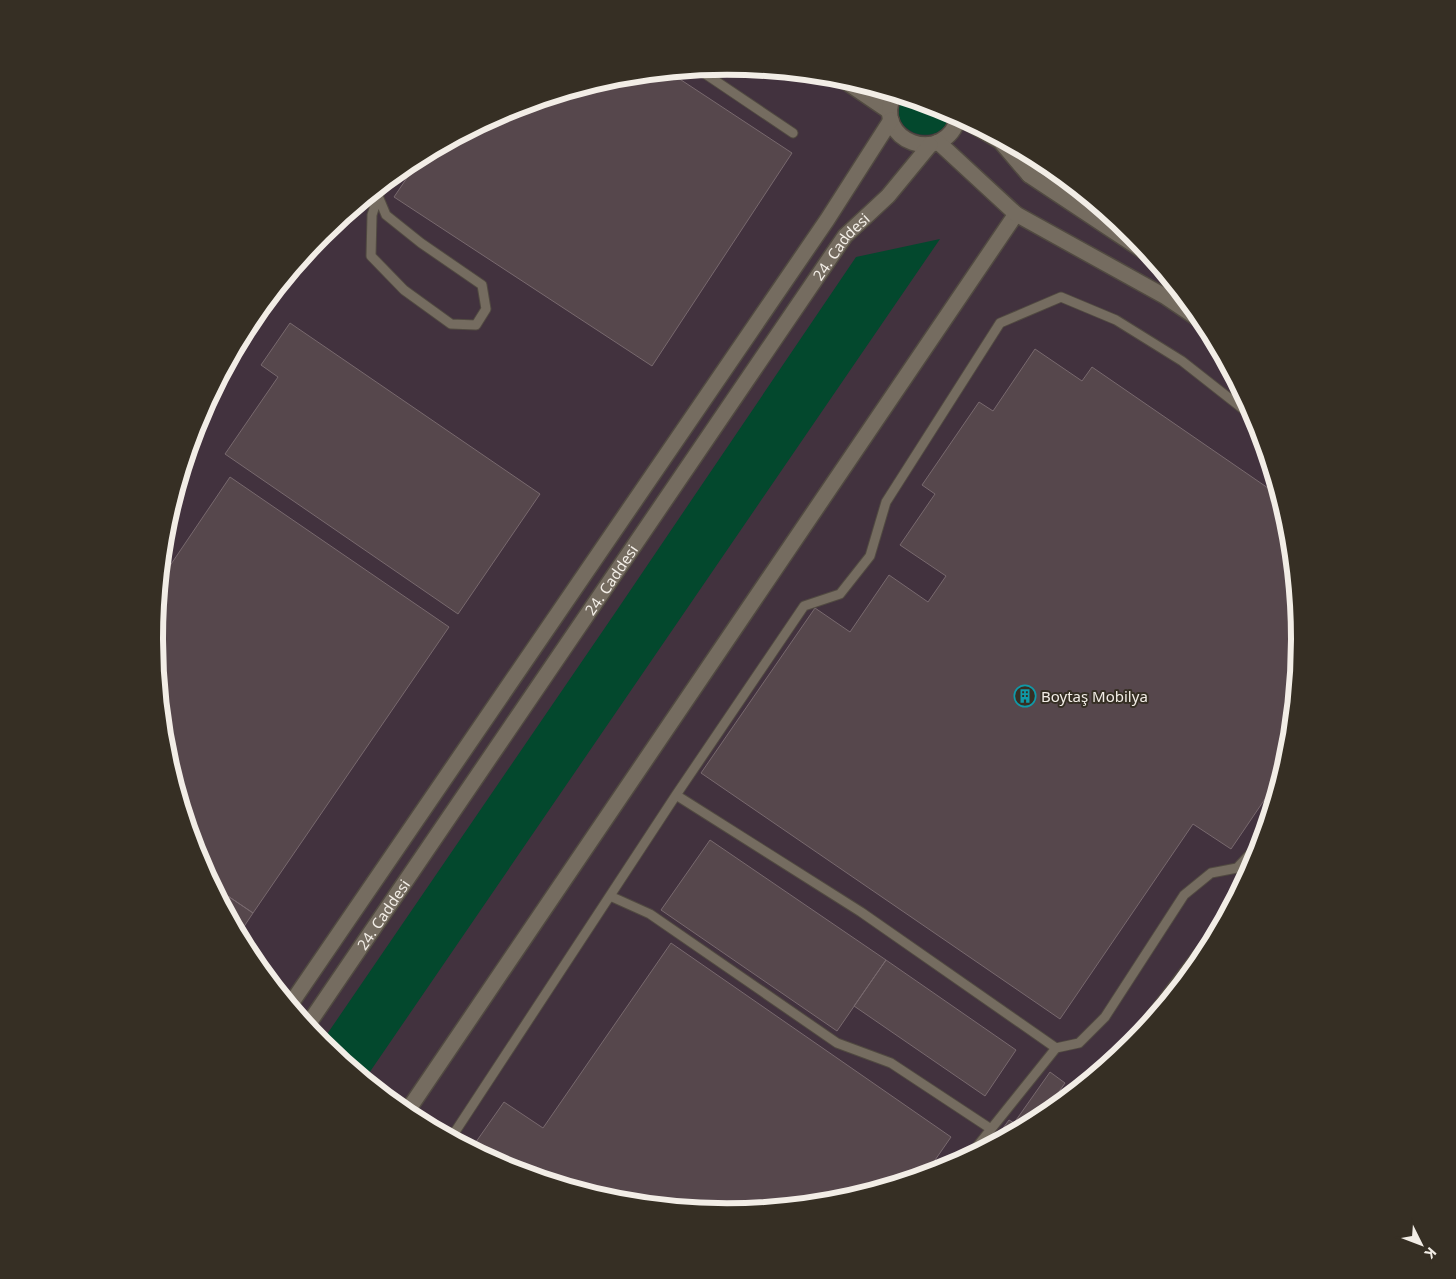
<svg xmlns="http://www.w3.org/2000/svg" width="1456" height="1279" viewBox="0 0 1456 1279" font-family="'Noto Sans',sans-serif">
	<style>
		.industrial { fill: #42323e }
		.green { fill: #03482d }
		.building { fill: #56474c; stroke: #78696e }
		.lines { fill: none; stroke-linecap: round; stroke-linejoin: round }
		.lane-casing { stroke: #514a41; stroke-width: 11 }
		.street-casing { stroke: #514a41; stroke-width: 18 }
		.secondary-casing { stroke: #514a41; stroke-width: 18 }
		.lane { stroke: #756c60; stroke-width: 9 }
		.street { stroke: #756c60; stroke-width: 15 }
		.secondary { stroke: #756c60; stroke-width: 15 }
		.labels { text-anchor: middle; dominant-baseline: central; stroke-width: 4; stroke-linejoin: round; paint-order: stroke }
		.street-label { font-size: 15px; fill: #f2ede6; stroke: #362f24 }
		.poi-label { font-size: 15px; fill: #f2ede6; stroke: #362f24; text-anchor: start }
		.rim { fill: none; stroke: #f2ede6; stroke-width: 6 }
	</style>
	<rect width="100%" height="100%" fill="#362f24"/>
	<path class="industrial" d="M158 637a570 570 0 1 1 1140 0a570 570 0 1 1-1140 0Z"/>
	<path class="green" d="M903,97L950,111C946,153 882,134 903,97Z
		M940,239L365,1079L321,1043L615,613L856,257Z"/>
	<path class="building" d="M669,72L792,153L652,366L394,197L421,157L509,110L616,77Z
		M290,323L540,494L458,614L225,454L278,377L261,365Z
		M1035,349L1082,381L1092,367L1281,497L1290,528L1301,640L1290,752L1284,771L1231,849L1193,824L1060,1019L701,773L815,608L850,632L889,575L928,602L946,576L900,545L935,494L922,485L979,402L993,411Z
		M230,477L449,627L253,913L213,886L198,859L166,751L155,639L161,579Z
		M710,840L886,960L837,1031L661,910Z
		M213,886L253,913L239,934Z
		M671,943L951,1137L924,1176L840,1202L728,1213L616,1202L508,1169L471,1149L504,1102L543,1128Z
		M886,960L1016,1050L985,1096L854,1006Z
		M1050,1072L1065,1083L1039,1120L990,1146L1009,1120L1014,1123Z"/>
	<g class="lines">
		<g class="lane-casing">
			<path id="lane" d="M698,69L793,133
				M378,196L386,215L421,243L482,285L486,309L476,325L451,324L404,290L371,256L372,215L378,196L384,184
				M676,795L861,912L1056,1048
				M610,896L650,914L837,1043L891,1063L991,1129
				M451,1138L676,795L804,606L840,594L870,556L886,502L1000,323L1061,297L1116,320L1182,361L1257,420
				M967,1159L1056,1048L1079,1043L1105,1017L1184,895L1211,873L1237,868L1264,839"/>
		</g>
		<g class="street-casing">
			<path id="street" d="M1029,175L1039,159
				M406,1113L1016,214"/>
		</g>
		<g class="secondary-casing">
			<g id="secondary">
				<path d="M839,77L889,111"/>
				<path d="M894,94C871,141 945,169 959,116"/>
				<path d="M959,117L1000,141L1029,175L1151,256"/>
				<path d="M938,142L1016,214L1166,297L1206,324"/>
				<path d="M290,1005L827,220L891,120"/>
				<path id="s1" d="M307,1026L845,236L888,196L930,145"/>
				<path d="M1130,1048L1217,934"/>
			</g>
		</g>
		<use href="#lane" class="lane"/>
		<use href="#street" class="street"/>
		<use href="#secondary" class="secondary"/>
	</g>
	<defs>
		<g id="building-ring" transform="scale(1.125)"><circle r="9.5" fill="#362f24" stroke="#0f9aa8" stroke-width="1.5"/><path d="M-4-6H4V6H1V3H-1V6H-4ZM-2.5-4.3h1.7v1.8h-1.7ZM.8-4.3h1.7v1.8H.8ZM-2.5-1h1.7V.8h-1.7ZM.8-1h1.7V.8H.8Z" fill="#0f9aa8"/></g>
	</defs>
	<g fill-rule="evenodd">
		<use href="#building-ring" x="1025" y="696"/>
	</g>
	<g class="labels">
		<g class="street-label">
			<text stroke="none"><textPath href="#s1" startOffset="945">24. Caddesi</textPath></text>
			<text stroke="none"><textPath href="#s1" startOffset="540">24. Caddesi</textPath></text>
			<text stroke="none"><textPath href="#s1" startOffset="135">24. Caddesi</textPath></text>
		</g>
		<g class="poi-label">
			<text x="1041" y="696">Boytaş Mobilya</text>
		</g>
	</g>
	<path d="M0 0H1456V1279H0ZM163 639a564 564 0 1 1 1128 0a564 564 0 1 1-1128 0Z" fill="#362f24" fill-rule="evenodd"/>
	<path class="rim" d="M163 639a564 564 0 1 1 1128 0a564 564 0 1 1-1128 0Z"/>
	<g transform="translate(1421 1244) rotate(132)" stroke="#362f24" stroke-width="4" paint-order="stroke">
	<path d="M0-4L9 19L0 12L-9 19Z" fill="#f2ede6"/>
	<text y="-8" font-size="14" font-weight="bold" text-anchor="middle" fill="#f2ede6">K</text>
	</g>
</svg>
